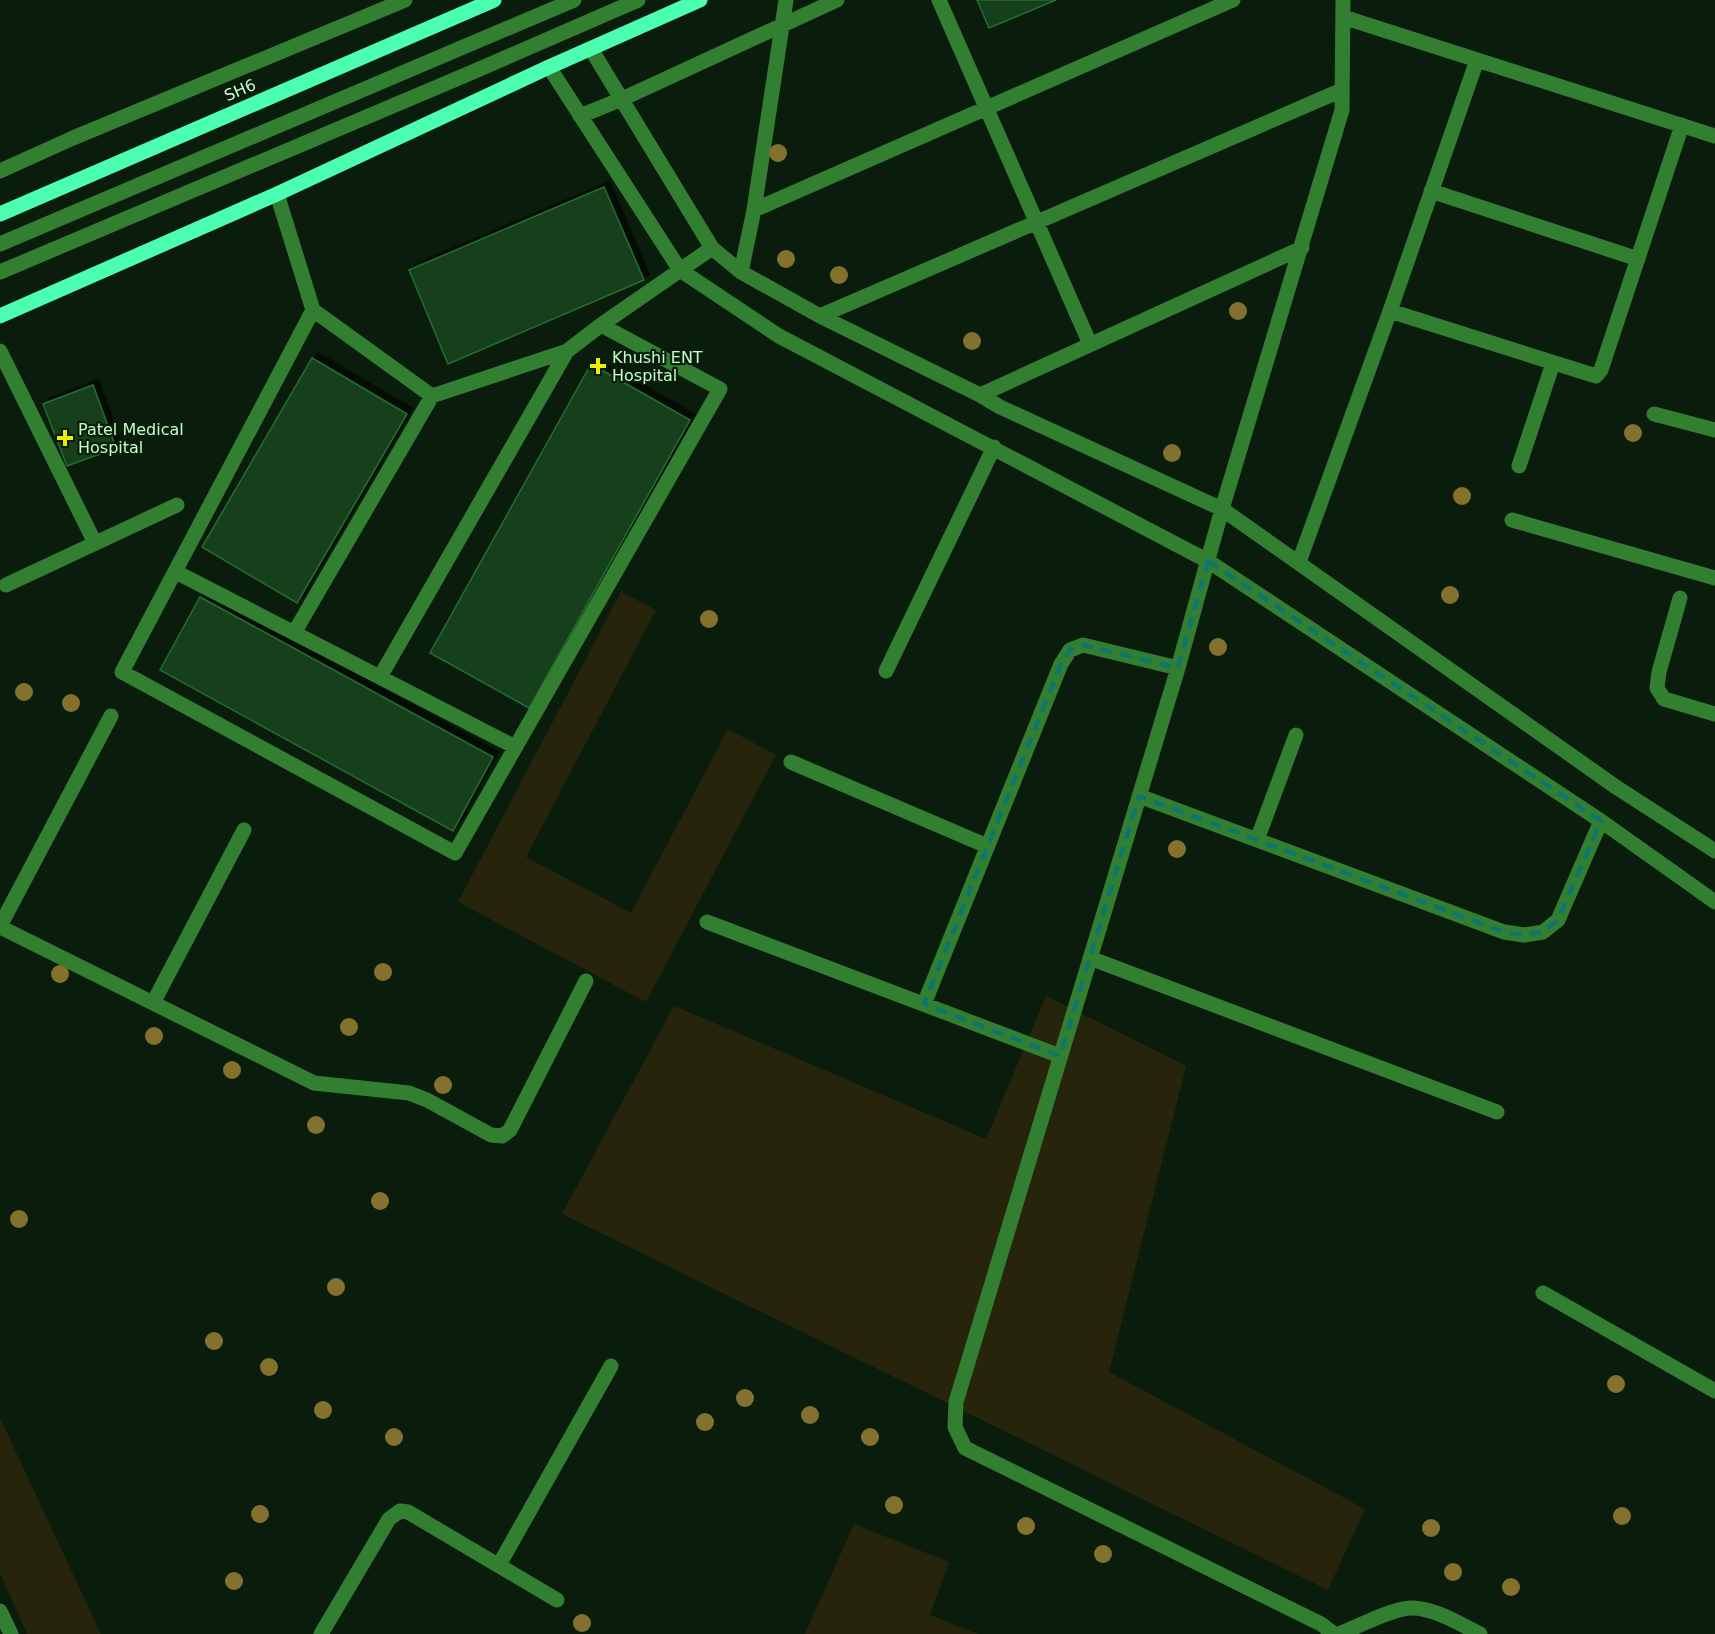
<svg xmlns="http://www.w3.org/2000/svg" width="1715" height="1634" viewBox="0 0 1715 1634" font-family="'DejaVu Sans',sans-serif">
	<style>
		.green { fill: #27240c }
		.building { fill: #143f1a; stroke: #256d2e; stroke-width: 1.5; filter: url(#shadow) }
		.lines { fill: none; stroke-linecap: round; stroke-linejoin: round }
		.minor { stroke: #337f31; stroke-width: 15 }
		.major { stroke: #4cffb0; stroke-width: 15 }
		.tree { fill: #84712e }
		.marked { fill: none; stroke: #0f766e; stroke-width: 4.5; stroke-dasharray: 12 8; stroke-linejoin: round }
		.poi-dot { fill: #e8f000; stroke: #0a1d0c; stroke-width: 2 }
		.labels { text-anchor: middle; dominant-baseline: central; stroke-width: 4.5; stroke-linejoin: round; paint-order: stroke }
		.street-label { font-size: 16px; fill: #c5ffc8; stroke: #0a1d0c }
		.poi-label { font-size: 16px; fill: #c5ffc8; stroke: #0a1d0c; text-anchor: start }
	</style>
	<defs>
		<filter id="shadow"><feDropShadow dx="5.5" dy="-5.5" stdDeviation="0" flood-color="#0009"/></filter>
	</defs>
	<rect width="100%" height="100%" fill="#0a1d0c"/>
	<path class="green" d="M621,592L656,610L526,857L631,913L728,729L776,755L646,1002L458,902Z
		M1046,996L1186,1066L1109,1372L1365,1509L1328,1590L562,1214L674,1006L986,1139Z
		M0,1418L101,1634H27L0,1573Z
		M854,1524L949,1562L930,1615L978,1634H805Z"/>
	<path class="building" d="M977,0H1056L989,28Z
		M604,187L644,280L448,364L409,270Z
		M312,358L407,414L297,603L202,547Z
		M591,364L690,420L529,708L430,653Z
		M93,385L116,448L67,466L43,404Z
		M200,597L493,757L453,831L160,670Z"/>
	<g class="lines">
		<path class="minor" d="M939,0L1090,344
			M1343,17L1715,136
			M591,49L712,248L741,272L820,316L980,395L1000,407L1222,509L1616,787L1715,851
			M549,67L680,270L779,336L1208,561L1601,821L1715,902
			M580,116L622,99L837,0
			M0,171L73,138L405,0
			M1431,191L1638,259
			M277,194L313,310
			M754,210L1233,0
			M0,244L574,0
			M0,272L468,74L638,0
			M741,272L754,210L786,0
			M1390,311L1596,376L1601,370L1682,125
			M820,316L1342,90
			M601,325L720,389L455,853L122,672L313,310L432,396L567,351L601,325L712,248
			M0,351L95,543
			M980,395L1302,248
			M1654,414L1715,430
			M1519,466L1553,363
			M1512,520L1715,578
			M1299,562L1390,311L1477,60
			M176,572L515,747
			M6,585L177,505
			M1680,598L1659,672L1657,688L1664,699L1715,714
			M294,633L432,396
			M886,671L994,447
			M380,677L567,351
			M791,762L987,846
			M1139,796L1504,932L1524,935L1543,932L1558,920L1601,821
			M1257,840L1296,735
			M707,922L1060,1056
			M0,926L111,716
			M0,927L314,1083L409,1093L427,1100L491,1135L502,1136L510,1130L586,981
			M1090,958L1497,1112
			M153,1003L244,830
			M924,1004L1061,664L1070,650L1083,645L1178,668
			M1543,1293L1715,1391
			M499,1565L611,1366
			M0,1611L11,1634
			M321,1634L389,1519L400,1511L408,1512L557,1600
			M1334,1634L1321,1624L965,1448L955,1427L956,1402L1178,668L1222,509L1342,110L1343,0
			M1339,1634C1357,1627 1391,1609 1410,1608C1433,1607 1460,1624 1480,1634"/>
		<path class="major" d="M0,214L494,0
			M0,316L277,194L549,67L700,0"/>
	</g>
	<g class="tree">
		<circle cx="778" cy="153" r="9"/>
		<circle cx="786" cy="259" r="9"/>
		<circle cx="839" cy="275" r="9"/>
		<circle cx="1238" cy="311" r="9"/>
		<circle cx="972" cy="341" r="9"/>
		<circle cx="1633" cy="433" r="9"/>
		<circle cx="1172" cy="453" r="9"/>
		<circle cx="1462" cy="496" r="9"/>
		<circle cx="1450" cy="595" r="9"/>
		<circle cx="709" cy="619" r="9"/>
		<circle cx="1218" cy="647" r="9"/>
		<circle cx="24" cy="692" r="9"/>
		<circle cx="71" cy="703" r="9"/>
		<circle cx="1177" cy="849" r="9"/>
		<circle cx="383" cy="972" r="9"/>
		<circle cx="60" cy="974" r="9"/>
		<circle cx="349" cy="1027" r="9"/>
		<circle cx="154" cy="1036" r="9"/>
		<circle cx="232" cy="1070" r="9"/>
		<circle cx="443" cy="1085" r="9"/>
		<circle cx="316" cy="1125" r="9"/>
		<circle cx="380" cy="1201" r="9"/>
		<circle cx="19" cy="1219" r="9"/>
		<circle cx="336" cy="1287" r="9"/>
		<circle cx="214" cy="1341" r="9"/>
		<circle cx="269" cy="1367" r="9"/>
		<circle cx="1616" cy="1384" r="9"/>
		<circle cx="745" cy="1398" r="9"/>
		<circle cx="323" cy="1410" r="9"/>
		<circle cx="810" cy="1415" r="9"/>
		<circle cx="705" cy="1422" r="9"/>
		<circle cx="394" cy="1437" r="9"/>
		<circle cx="870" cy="1437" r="9"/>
		<circle cx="894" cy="1505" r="9"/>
		<circle cx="260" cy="1514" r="9"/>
		<circle cx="1622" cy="1516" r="9"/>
		<circle cx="1026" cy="1526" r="9"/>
		<circle cx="1431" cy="1528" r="9"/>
		<circle cx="1103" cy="1554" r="9"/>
		<circle cx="1453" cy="1572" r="9"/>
		<circle cx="234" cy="1581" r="9"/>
		<circle cx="1511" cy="1587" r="9"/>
		<circle cx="582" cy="1623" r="9"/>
	</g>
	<path class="marked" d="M1208,561L1601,821L1558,920L1543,932L1524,935L1504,932L1139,796L1060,1056L924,1004L1061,664L1070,650L1083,645L1178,668Z"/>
	<g class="poi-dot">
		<path d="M595 357h6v6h6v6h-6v6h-6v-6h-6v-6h6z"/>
		<path d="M62 429h6v6h6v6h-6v6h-6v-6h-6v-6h6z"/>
	</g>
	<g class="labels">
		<g class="street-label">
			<text transform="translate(240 90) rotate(-23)">SH6</text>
		</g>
		<g class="poi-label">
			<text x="612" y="357">Khushi ENT<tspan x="612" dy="18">Hospital</tspan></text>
			<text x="78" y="429">Patel Medical<tspan x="78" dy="18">Hospital</tspan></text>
		</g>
	</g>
</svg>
